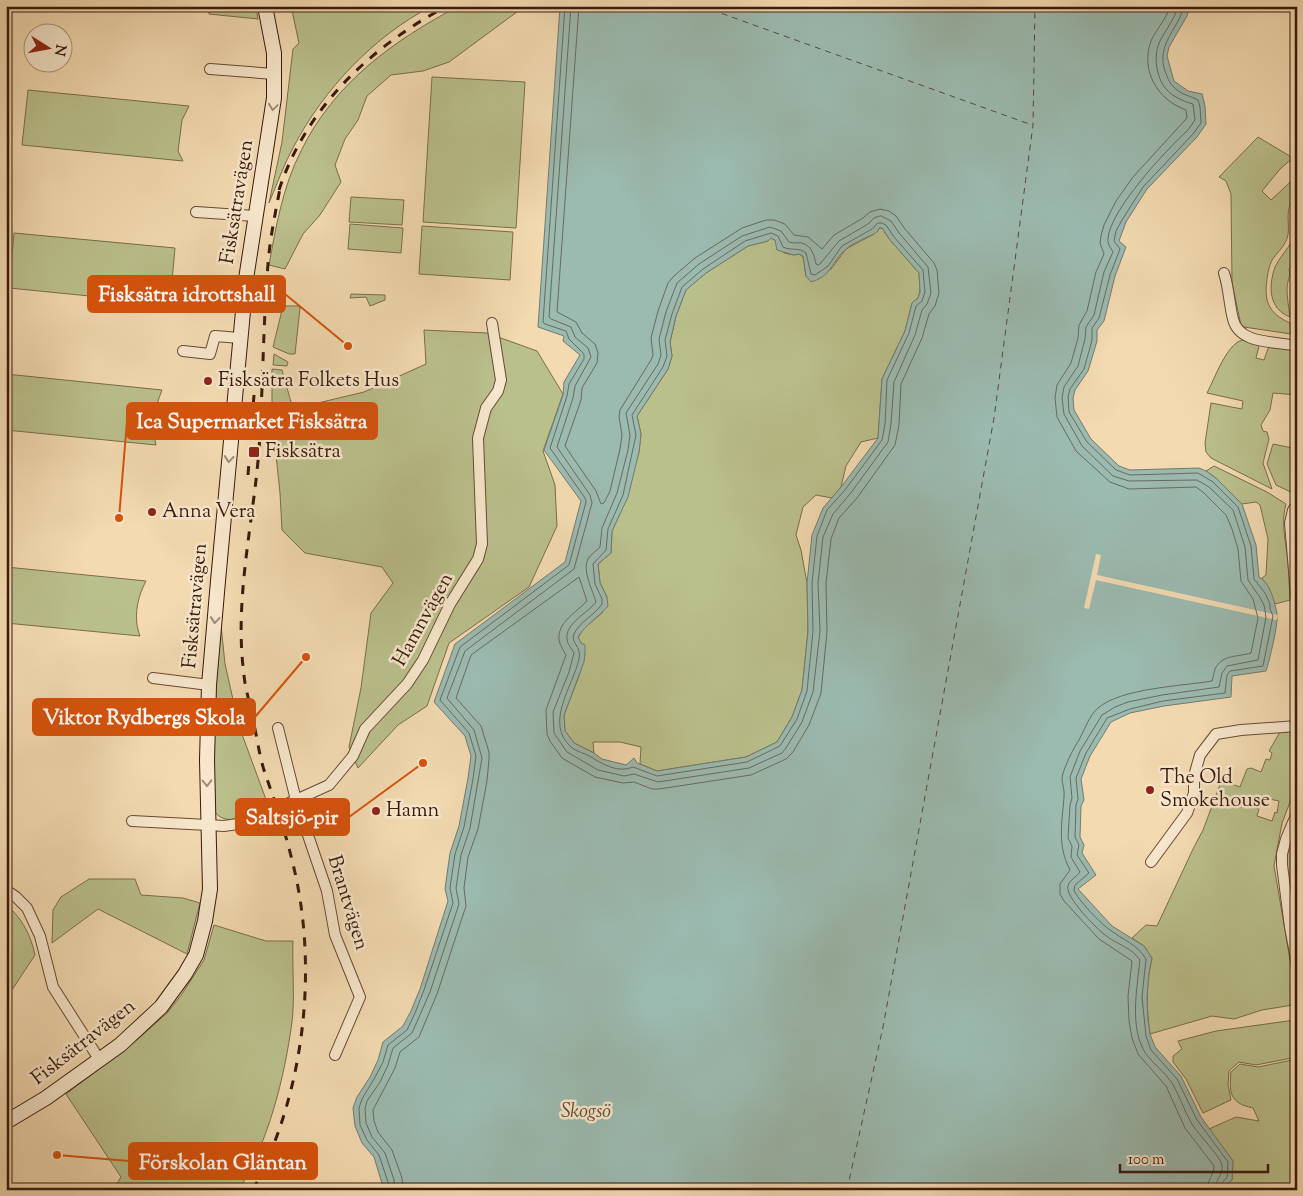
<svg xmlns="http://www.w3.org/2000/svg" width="1303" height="1196" viewBox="0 0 1303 1196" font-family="'Sorts Mill Goudy',serif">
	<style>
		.green { fill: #bac08c; stroke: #7a6c4c; fill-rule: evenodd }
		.water { fill: #9bbab0; stroke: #747a6e; fill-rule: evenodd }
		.pier { fill: #f3dab1 }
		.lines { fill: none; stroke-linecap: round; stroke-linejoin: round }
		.shore { stroke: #6a6a5e; stroke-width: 1 }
		.ferry { stroke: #56493d; stroke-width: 1; stroke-dasharray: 6 5; stroke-linecap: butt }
		.street-casing { stroke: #684935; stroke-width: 12 }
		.secondary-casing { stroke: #39190c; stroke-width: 16 }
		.street { stroke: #f7e7cc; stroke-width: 10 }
		.secondary { stroke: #f7e7cc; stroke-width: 14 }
		.rail { stroke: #39190c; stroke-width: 3; stroke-dasharray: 9 9; stroke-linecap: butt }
		.oneway { stroke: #a28a76 }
		.poi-dot { fill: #8f2418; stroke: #f7e7cc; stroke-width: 2 }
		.labels { text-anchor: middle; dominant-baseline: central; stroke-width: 5; stroke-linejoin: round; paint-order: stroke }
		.street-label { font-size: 20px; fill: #39190c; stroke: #f7e7cc }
		.poi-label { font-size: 20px; fill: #39190c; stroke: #f7e7cc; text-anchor: start }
		.park-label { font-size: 20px; font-style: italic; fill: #604b32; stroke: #f7e7cc }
		.leader { fill: none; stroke: #d6530c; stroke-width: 2 }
		.callout-dot { fill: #d6530c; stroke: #f7e7cc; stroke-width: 2 }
		.callout { fill: #d6530c; stroke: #d6530c; stroke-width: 2 }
		.callout-label { font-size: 21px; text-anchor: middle; font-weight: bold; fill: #fff }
	</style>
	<rect width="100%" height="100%" fill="#f3dab1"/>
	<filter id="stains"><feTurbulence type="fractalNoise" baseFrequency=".004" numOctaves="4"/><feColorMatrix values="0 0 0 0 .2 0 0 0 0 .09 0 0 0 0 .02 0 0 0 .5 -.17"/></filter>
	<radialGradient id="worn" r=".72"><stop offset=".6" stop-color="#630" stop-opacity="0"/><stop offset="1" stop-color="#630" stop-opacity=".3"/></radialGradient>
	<path class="green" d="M208,6H256L258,19L209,14Z
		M291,6H432C374,36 324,89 294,146C284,164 277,184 269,203L282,142L293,49L299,43Z
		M459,6H525L449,62L423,71L391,75L367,96L358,120L345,139L335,165L341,182L320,215L303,234L285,269L269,265C276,226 283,186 301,151C334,83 394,40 459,6Z
		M432,77L525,82L516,228L423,222Z
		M28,90L189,106L182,120L178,151L183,161L22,145Z
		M1258,137L1293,158L1281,168L1262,191L1271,200L1297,176V198C1281,207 1293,228 1286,241C1283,248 1276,254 1272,260C1269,266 1268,272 1267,279C1264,301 1268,313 1290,323L1291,334L1244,327L1241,325L1232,283L1231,194L1226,181L1219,177Z
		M351,197L404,200L402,225L349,222Z
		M1297,218V261L1289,269C1291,278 1287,280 1287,289C1287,298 1289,308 1290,317C1269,309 1268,287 1275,267C1279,258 1287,250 1292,241C1295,234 1295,225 1297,218Z
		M350,224L403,228L401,253L348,249Z
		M422,226L513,232L510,280L419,274Z
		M879,228H882L890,240L919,273L920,291L918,298L912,303L905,331L882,379L878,438L861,442L846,466L841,487L832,498L816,495L803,507L796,535L801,550L807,583L808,631L802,690L792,717L777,742L746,757L657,771L640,764L641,747L620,742H593L594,753L574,743L565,731L564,715L579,676L585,653L578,638L582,630L602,613L607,597L600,583L598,564L611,553L612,531L619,516L639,452L641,434L637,416L668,369L672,356L670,342L676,316L686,290L706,273L748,246L768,241L771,238L775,240L784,253L794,255L799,254L803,257L806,276L831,269L846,249L874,234Z
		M14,233L175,248L170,304L9,288Z
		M1297,274V337C1292,325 1290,285 1297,274Z
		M351,294L385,295V300L370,306L366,297L350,298Z
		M283,306H298L300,308L295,354H289L273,347Z
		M424,330L487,333L537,351L563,394L543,451L555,485L557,526L529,587L449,643L427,706L398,725L358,768L349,747L361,688L371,613L393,583L382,567L305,553L282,530L280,493L272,417V369L282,370L291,402L301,407L364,392L426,364Z
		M1242,340L1260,342L1256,358L1264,360L1269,346L1297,349V395L1273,393L1270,410L1261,425L1263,431L1267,432L1269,439L1263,463L1272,489L1211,458L1206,452L1205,443L1211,403L1242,409L1243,401L1207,393C1215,378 1226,345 1242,340Z
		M274,354L288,362L287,366L273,365Z
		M6,374L162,390C155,407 151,427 156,445L6,430Z
		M1273,444L1297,449V495L1276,485L1267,464Z
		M1214,466L1267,492L1286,504C1281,522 1285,537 1287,555C1289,570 1289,585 1290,600L1275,604L1262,578L1266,575L1268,539L1260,505L1256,502L1242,504L1217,479L1206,471Z
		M6,567L146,581C137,598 133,618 140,636L6,623Z
		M221,625L225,664L239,726L268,805C250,814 225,831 212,808L215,690Z
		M1297,731V784L1282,823L1274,866L1296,995L1293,1005L1262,1010L1234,1019L1212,1016L1150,1034C1146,1009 1146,983 1152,958L1144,946L1132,938L1146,925L1157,926L1194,847L1203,830L1221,782L1229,783L1240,787L1247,769L1251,768L1261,772L1266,759L1270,760L1272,753L1269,751L1280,732ZM1259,797L1279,801L1277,813L1275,812L1272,821L1257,816L1259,809L1256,808Z
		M1297,822V928C1292,905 1283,879 1286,856C1288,844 1292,833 1297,822Z
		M89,879H135L141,895L183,898L200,903L187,954L98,909L52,943L53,910L61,897Z
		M6,905C22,917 31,936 35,955L6,999Z
		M214,925L266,941H293C292,967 295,998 292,1022C284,1080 269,1139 239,1190H113L121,1177L66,1094L138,1039L168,1012L182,994L204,960Z
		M1295,1020L1297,1030V1057L1256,1065L1239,1062L1229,1071L1228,1085L1231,1100L1203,1113L1186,1079L1173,1062V1056L1182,1049L1178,1041L1216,1031Z
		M1297,1059V1190H1225L1226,1185L1232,1180L1233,1161L1209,1129L1236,1117L1259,1121L1253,1108C1230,1103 1229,1094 1231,1072L1240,1064L1258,1067Z"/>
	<path class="water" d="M560,6H1190L1187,16L1169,47L1167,56L1174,81L1188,91L1202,94L1205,106L1206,124L1197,137L1147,189L1126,222L1119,241L1126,247L1115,276L1104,321L1097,330V341L1088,371L1075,390L1073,398L1074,410L1091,439L1119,466L1130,470L1199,468L1206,471L1217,479L1242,504L1256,545L1259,577C1270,582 1275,603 1277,614C1279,621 1269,663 1266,671L1232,676L1231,697L1164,706L1130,713L1111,722L1090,756L1081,779L1084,800L1081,806L1080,837L1084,845L1082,853L1096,875L1078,889L1112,926L1144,946L1152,958L1149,973L1147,997L1148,1020L1150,1034L1155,1047L1181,1076L1201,1117L1233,1161L1232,1180L1226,1185L1225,1190H384L374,1157L362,1143L355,1126L353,1108L357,1097L370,1077L378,1060L383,1042L403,1026L411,1011L420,989L448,901L445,889L450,853L459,826L468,778L471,756L465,736L434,702L455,644L565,562L581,501L544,450L563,395L564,382L580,355L563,341L564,336L538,327ZM879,228H882L890,240L919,273L920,292L918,298L912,303L905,331L882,379L878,438L841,487L823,508L812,535L807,583L808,631L802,690L792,717L777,742L746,757L657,771L637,763L634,758L626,765L602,759L594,753L574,743L565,731L564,715L584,662L585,653V645L581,643L578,637C585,625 599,617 608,606L607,597L600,583L598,564L611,553L612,531L628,497L639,452L641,434L637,416L668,369L672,356L670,342L676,316L686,290L706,273L748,246L768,241L771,238L775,240L777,250L794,255L799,254L803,256L806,276L811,282C832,276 832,261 846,249C853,243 865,238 874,234L878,231Z"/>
	<path class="pier" d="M1096,554L1101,555L1097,575L1278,615L1277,620L1096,580L1089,609L1084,608Z"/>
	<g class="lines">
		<path class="shore" d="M1170,6C1167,19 1156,29 1151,41C1140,71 1158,100 1186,110L1187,118L1133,177L1116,201L1104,225L1101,236L1100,243L1104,254L1096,272L1087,311L1079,325L1078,338L1071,363L1057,385L1055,398L1057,417L1076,451L1110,482L1129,489L1196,487L1204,493L1226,515L1232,529L1238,549L1241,581L1253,599L1258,618L1251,653C1239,657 1222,654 1215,669C1214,673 1213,677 1212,681C1183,686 1121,688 1098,708C1089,716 1085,729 1079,740C1074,747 1063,769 1062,778C1062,784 1065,790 1064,797C1062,824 1057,845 1070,870L1060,884V894L1064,901L1099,939L1132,961L1128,996L1129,1021L1132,1038L1138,1054L1166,1086L1185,1128L1214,1166C1214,1174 1207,1181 1207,1190
			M1178,6C1175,19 1166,29 1160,41C1153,55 1156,77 1166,89C1173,97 1183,101 1193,104L1195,120L1188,130C1166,150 1111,209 1108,238C1107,244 1111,248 1113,252L1104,272L1094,315L1086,327L1085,339L1078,366L1064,387L1062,398L1064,414L1082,446L1113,476L1129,481L1197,480L1209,487L1233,510L1245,547L1248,580L1259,596L1264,605L1266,617L1258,660L1227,666L1222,673L1219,687L1162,695L1128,702L1115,707L1102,715L1080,751L1070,777L1072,798L1070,805L1068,838L1072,846L1071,857L1080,872C1077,877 1069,880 1068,886C1065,897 1096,928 1105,935C1116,944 1131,947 1140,960C1137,988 1129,1029 1146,1054C1154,1065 1165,1072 1172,1083C1180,1096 1184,1111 1192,1124C1198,1134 1220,1156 1222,1165C1224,1174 1215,1180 1214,1190
			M1184,6C1178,30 1156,44 1165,71C1168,79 1170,85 1177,90C1183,95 1191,96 1198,100L1200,107L1201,123L1193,134L1143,187L1122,220L1116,231L1114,241L1120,249L1110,275L1099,318L1092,328V340L1084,369L1070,389L1068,397L1069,412L1087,442L1116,470L1130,475L1198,473L1213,482L1238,507L1251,546L1254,579L1265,593L1270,604V609L1273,616L1263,666L1230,671L1227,675L1225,693L1163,701L1130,709L1107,718L1086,753L1076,778L1078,799L1076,805L1075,837L1079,845L1077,855L1089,873L1075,885L1074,890C1077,899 1101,924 1110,930C1123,940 1137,944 1146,959L1142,997L1146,1036L1151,1050L1177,1079L1197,1120L1228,1162L1227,1177L1222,1183L1220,1190
			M881,216L891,221L899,233L928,267L931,293L927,304L922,310L915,335L894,382L891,424L888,442L850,494L833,514L823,537L818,583L820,631L813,692L802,722L786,748L782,753L749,768L658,782L634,774L624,776L598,770L567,752L554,733L553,712L569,672L574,653C572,649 567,644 567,639C565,623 588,613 596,602C593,591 582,571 588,559C591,554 596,551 600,547L602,528L617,493L628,450L630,435L626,413L658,364L661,355L659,339L666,312L677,283L699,264L742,236L770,227L781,231L789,242C794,244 797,242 802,243C812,246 814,255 816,264L819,265L839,241L868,224L874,218Z
			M878,223H882L886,225L894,237L923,270L925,292L922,301L916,306L909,333L887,380L885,424L882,440L845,490L827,510L817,536L812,583L813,631L807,691L797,719L780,746L747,762L657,776L633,767C618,773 604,765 591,757C585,753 576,752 571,747C544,723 573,686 579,659C582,646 570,643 574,634C579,622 595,615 602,604V599L595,584L593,564L606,550L608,529L623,495L636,435L632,415L663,367L667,356L665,340L672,314L682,287L703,269L745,241L771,233L778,236L783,247C791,251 799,247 806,253L811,274L815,275L828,266L842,246L872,229Z
			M389,1190L388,1182L379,1155L367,1140L360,1125L359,1108L362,1099L374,1079L383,1062L388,1045L407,1030L415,1013L424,990L453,903L450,888L455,854L464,827L473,779L476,756L469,733L440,700L460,647L569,565L586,502L585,498L550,448L567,396L569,384L584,359V354L569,339L566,331L545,324L543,322L565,6
			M395,1190L394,1180L385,1153L372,1137L366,1123L365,1109L367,1101L380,1082L388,1065L393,1048L412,1033L430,992L459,904L456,888L461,855L470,828L482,758L474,730L447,698L465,651L574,569L592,503L590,495L557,447L573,398L575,386L591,357L588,348L575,337L571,327L551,319L549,317L571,6
			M403,1190L402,1178L392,1150L378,1132L374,1121L373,1110L395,1068L400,1052L419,1037L437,994L466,906L464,888L468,857L478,829L487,781L489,759V752L481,726L456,698L471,655L579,577L587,601C577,612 557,622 559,640C560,646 564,651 566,655L546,710L547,734L550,741L562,758L595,777L623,783L634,782L652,789H659L751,775L786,759L793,752L809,725L821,693L827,632L826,583L831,539L839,518L857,498L895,445L899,425L901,384L922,338L929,314L935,306L939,293L937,270L934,263L905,229L896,216L889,211L880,209L870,212L863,218L834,235L822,249L808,237L794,235L785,224L774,220H766L742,228L695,258L674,276L668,283L658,311L651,338L653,355L651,360L620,410L619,417L622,435L620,449L610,491L604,503L601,504L596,491L565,446L581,400L582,388L597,363L598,353L595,344L582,333L576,322L557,312L579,6"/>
		<path class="ferry" d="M701,6L1032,125
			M847,1190L883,1027L994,418L1033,125L1035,6"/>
		<g class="street-casing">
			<path id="street" d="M210,69L274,74
				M196,212L255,216
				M1224,273C1229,288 1229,304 1233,319C1239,345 1276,341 1297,346
				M183,351L210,354L215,336L240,338
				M1297,505L1293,510L1290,523L1297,605
				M153,678L209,685
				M278,728L296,800L327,891L335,935L360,997L335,1055
				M1297,813L1286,839L1282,854V865L1290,927L1297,964
				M132,821L208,825L224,826L245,823L329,785L353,756L365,729L407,684L423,660L450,604L478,559L482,544L478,438L486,408L498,391L501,380L492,323
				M1151,862L1187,813L1194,793V776L1200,755L1216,734L1241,730L1297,726
				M6,890L16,897L27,908L40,936L53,987L99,1059"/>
		</g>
		<g class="secondary-casing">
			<path id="secondary" d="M6,1122L46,1098L120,1045L161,1007L185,974L196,955L205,921L210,889L207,760L209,685L218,581L246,279L274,98V53L265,6"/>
		</g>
		<use href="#street" class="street"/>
		<use href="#secondary" class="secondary"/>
		<path class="rail" d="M279,190C306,107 372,46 447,6
			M248,475L254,395
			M253,1190C304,1094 319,970 293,864C286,834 276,805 266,776C259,757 257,735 252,716C250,702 245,689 244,675C234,600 253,525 259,450C263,388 263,326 268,264C270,237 276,210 281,183"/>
	</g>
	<defs><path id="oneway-chevron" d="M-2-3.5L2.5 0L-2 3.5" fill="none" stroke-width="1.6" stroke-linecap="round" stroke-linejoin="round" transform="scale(1.25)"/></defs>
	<g class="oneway">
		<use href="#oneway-chevron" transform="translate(273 107) rotate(98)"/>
		<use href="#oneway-chevron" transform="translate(229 459) rotate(95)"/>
		<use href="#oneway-chevron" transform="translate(215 620) rotate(95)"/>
		<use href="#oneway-chevron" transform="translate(207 783) rotate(89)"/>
	</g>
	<g class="poi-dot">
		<circle cx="208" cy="381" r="5"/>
		<rect x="248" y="446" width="12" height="12" rx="2.5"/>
		<circle cx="152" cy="512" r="5"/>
		<circle cx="1150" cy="790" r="5"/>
		<circle cx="376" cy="811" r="5"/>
	</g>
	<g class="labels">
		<g class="street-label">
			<text transform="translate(238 202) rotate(-81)">Fisksätravägen</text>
			<text transform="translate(196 606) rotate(-85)">Fisksätravägen</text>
			<text transform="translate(424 620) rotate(-61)">Hamnvägen</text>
			<text transform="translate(347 903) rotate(73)">Brantvägen</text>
			<text transform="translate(84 1043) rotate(-38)">Fisksätravägen</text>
		</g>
		<g class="poi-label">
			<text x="218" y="381">Fisksätra Folkets Hus</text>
			<text x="265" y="452">Fisksätra</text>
			<text x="162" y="512">Anna Vera</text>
			<text x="1160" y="778">The Old<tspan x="1160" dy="23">Smokehouse</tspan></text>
			<text x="386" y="811">Hamn</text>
		</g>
		<g class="park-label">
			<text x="586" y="1112">Skogsö</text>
		</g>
	</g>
	<path class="leader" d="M348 346L285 294M119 518L127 421M306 657L255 717M423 763L349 817M57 1155L129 1161"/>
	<g class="callout-dot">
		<circle cx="348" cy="346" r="5"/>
		<circle cx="119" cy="518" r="5"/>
		<circle cx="306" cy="657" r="5"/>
		<circle cx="423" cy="763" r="5"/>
		<circle cx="57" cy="1155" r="5"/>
	</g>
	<g class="callout">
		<rect x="88" y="276" width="197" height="36" rx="5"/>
		<rect x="127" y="403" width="250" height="36" rx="5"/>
		<rect x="33" y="699" width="222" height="36" rx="5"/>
		<rect x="236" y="799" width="113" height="36" rx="5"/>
		<rect x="129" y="1143" width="188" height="36" rx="5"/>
	</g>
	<g class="callout-label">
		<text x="187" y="301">Fisksätra idrottshall</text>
		<text x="252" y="428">Ica Supermarket Fisksätra</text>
		<text x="144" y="724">Viktor Rydbergs Skola</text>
		<text x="292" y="824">Saltsjö-pir</text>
		<text x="223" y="1169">Förskolan Gläntan</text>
	</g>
	<rect width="1303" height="1196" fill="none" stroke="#f3dab1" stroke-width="25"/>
	<rect x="8" y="8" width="1288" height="1181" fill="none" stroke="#39190c" stroke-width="2.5"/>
	<rect x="12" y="12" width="1278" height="1171" fill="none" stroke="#39190c"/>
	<g transform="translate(48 48) rotate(101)"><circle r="24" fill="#f7e7cc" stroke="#ab957f"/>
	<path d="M0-4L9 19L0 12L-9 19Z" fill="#8f2418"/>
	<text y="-8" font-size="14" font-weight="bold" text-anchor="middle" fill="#39190c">N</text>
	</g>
	<path d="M1120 1164v8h148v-8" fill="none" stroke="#39190c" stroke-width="2.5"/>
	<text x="1128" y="1164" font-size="15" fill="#39190c" stroke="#f7e7cc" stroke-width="4" paint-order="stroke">100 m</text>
	<rect width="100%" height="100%" filter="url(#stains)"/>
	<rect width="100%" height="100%" fill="url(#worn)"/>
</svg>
